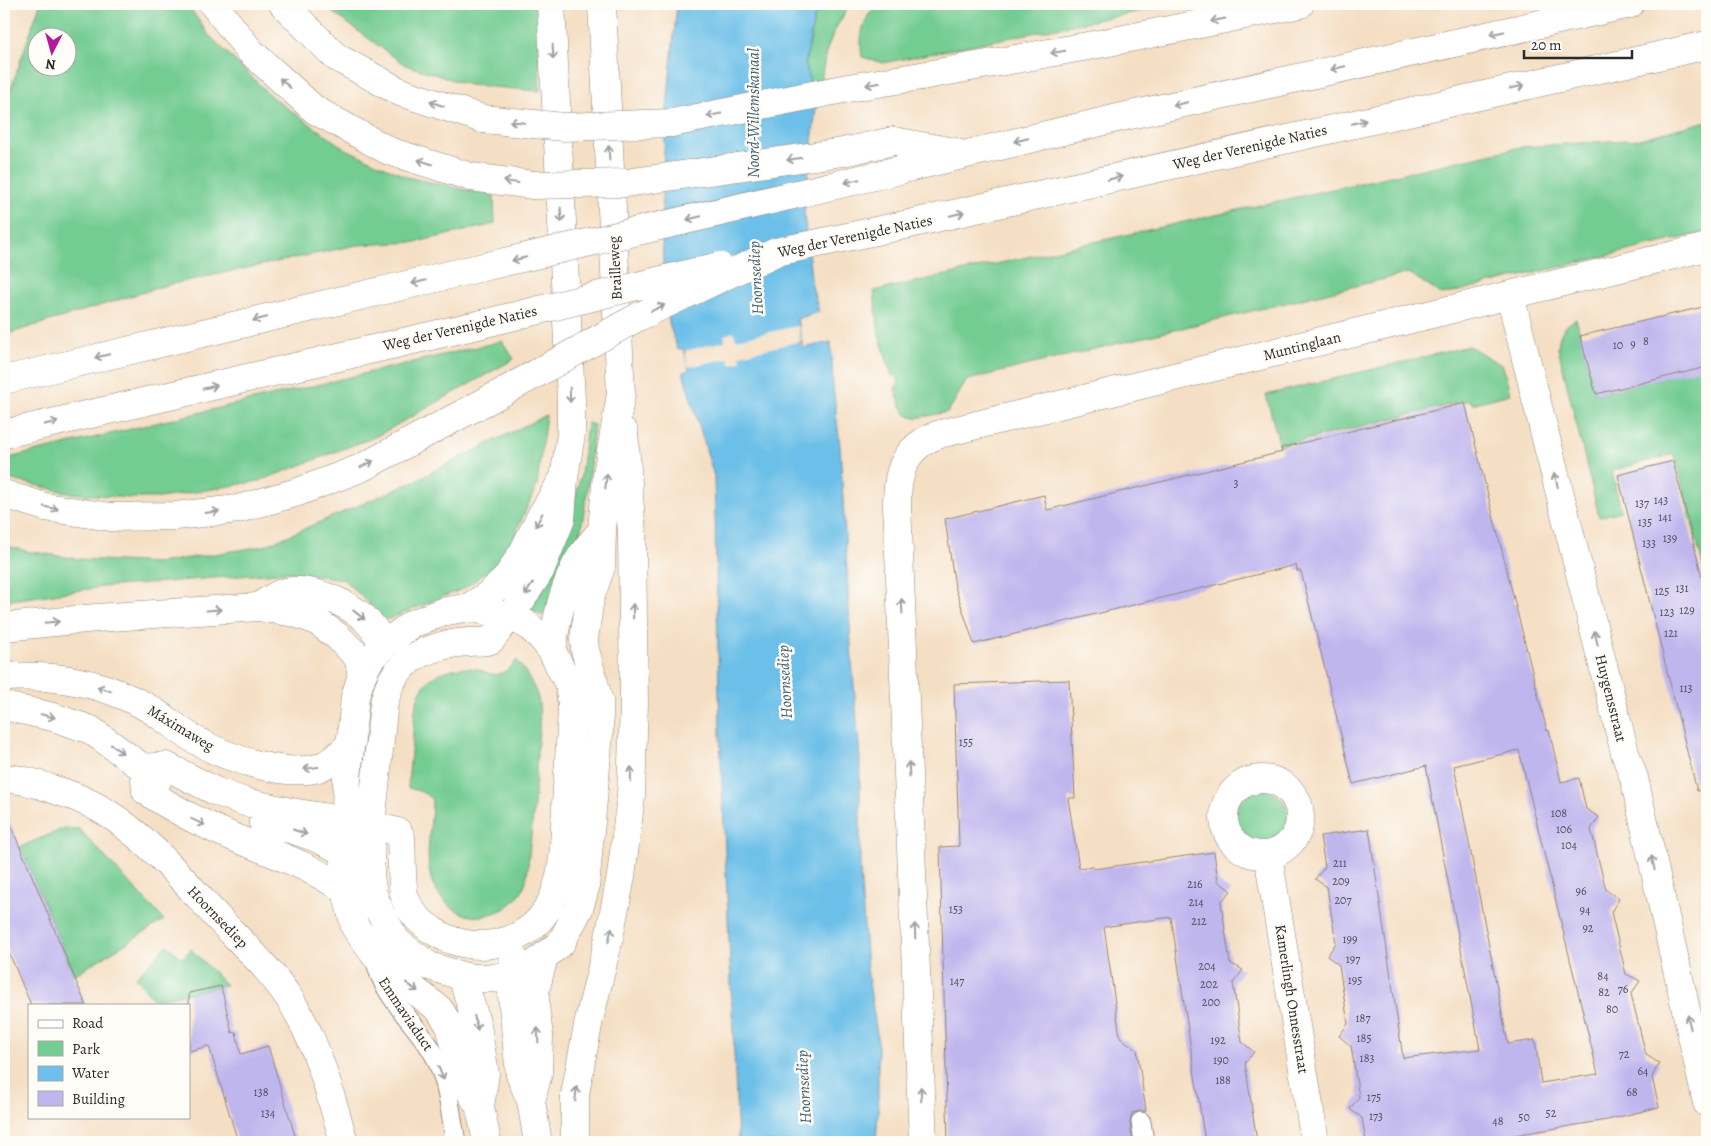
<svg xmlns="http://www.w3.org/2000/svg" width="1711" height="1146" viewBox="0 0 1711 1146" font-family="Alegreya,serif">
	<style>
		.green { fill: #73cc92; stroke: #4f7c5e; fill-rule: evenodd }
		.water { fill: #6cbfe8; stroke: #4c758a }
		.pier { fill: #f5dfc4 }
		.building { fill: #bfb6ee; fill-rule: evenodd }
		.lines { fill: none; stroke-linecap: round; stroke-linejoin: round }
		.lane-casing { stroke: #908578; stroke-width: 21 }
		.street-casing { stroke: #908578; stroke-width: 29 }
		.secondary-casing { stroke: #908578; stroke-width: 29 }
		.highway-casing { stroke: #908578; stroke-width: 29 }
		.lane { stroke: #fff; stroke-width: 19 }
		.street { stroke: #fff; stroke-width: 28 }
		.secondary { stroke: #fff; stroke-width: 28 }
		.highway { stroke: #fff; stroke-width: 28 }
		.highway-bridge-casing { stroke: #908578; stroke-width: 29; stroke-linecap: butt }
		.highway-bridge { stroke: #fff; stroke-width: 28 }
		.oneway { stroke: #a0a0a0 }
		.labels { text-anchor: middle; dominant-baseline: central; stroke-width: 5; stroke-linejoin: round; paint-order: stroke }
		.number-label { font-size: 12px; fill: #504e5c }
		.street-label { font-size: 15px; fill: #2b2b2b; stroke: #fdfcf7 }
		.water-label { font-size: 16px; font-style: italic; fill: #425f6d; stroke: #fdfcf7 }
	</style>
	<rect width="100%" height="100%" fill="#fdfcf7"/>
	<filter id="ink" filterUnits="userSpaceOnUse"><feTurbulence type="fractalNoise" baseFrequency=".02" numOctaves="2"/><feDisplacementMap in="SourceGraphic" scale="10" xChannelSelector="R" yChannelSelector="G"/><feConvolveMatrix kernelMatrix="1 2 1 2 8 2 1 2 1" color-interpolation-filters="sRGB"/></filter>
	<filter id="wash" filterUnits="userSpaceOnUse"><feTurbulence type="fractalNoise" baseFrequency=".0096" numOctaves="4" result="noise"/><feDisplacementMap in="SourceGraphic" scale="20" xChannelSelector="R" yChannelSelector="G"/><feGaussianBlur stdDeviation="1.12" result="paint"/><feColorMatrix in="noise" values="0 0 0 0 0 0 0 0 0 0 0 0 0 0 0 0 0 1.4 0 .05"/><feComposite in="paint" operator="in"/></filter>
	<g filter="url(#wash)">
		<rect width="100%" height="100%" fill="#f5dfc4"/>
		<path class="green" d="M40,4H187L208,34L273,98L344,148L407,177L494,196L495,224L416,242L357,245L167,285L4,335V109ZM38,38H68V68H38Z
			M321,4H538L540,91L469,85L405,65Z
			M817,4H850L833,33L826,53L816,107L805,65Z
			M878,4H1176L883,63L862,57C859,38 862,18 878,4Z
			M1707,121V232L1442,295L1409,273L967,380L948,412L916,418C901,417 899,399 895,387L899,385L897,375L892,376L879,335L874,291L1521,147L1639,139Z
			M1576,319L1596,394L1707,366V581L1674,454L1612,471L1621,511L1599,517L1558,348C1559,334 1563,326 1576,319Z
			M502,341L514,359L377,436L259,481L160,498H130L70,493L4,478V459Z
			M1469,346L1503,366L1510,394L1472,404L1470,400L1280,446L1266,395Z
			M546,415L537,485L504,559L465,588L386,620L343,579L290,572L103,587L4,601V545L26,551L80,559L158,563L264,546L406,485Z
			M587,423L594,425L587,493L580,535L556,592L543,616L530,608L572,511L581,475Z
			M517,660C526,673 536,687 539,703C541,719 538,736 537,752C536,786 533,820 529,854C528,866 528,880 522,891C512,907 499,913 482,916C469,918 460,913 450,906C416,880 432,837 432,800C425,792 418,790 408,788C409,770 411,752 413,733C414,721 414,707 419,695C428,672 455,665 477,669C485,671 491,676 499,674C507,673 512,666 517,660Z
			M1236 816a26 26 0 1 1 52 0a26 26 0 1 1-52 0Z
			M65,828L79,829L164,920L74,975L20,847Z
			M167,945L182,958L191,949L226,985L154,1000L136,977Z"/>
		<path class="water" d="M677,4H817L805,64L816,107L804,214L812,286L819,312L797,319L803,348L831,342L833,386L840,446L852,661L860,758V870L867,969L878,1041V1112L876,1142H738L720,737L714,476L683,372L689,370L684,349H677C675,338 669,328 668,316C654,213 667,107 677,4Z"/>
		<path class="pier" d="M798,326L801,341L740,355L741,362L730,364L729,358L688,367L685,351L725,341L724,335L734,332L736,339Z"/>
		<g id="blocks">
			<path class="building" d="M1707,306V367L1596,394L1580,336Z
				M1465,403L1547,731L1549,730L1561,782L1579,778L1586,809L1599,817L1591,829L1606,890L1619,899L1611,912L1626,974L1640,981L1631,994L1646,1055L1659,1063L1652,1077L1659,1107L1607,1120L1471,1142H1366L1362,1118L1350,1109L1359,1097L1351,1046L1339,1036L1348,1024L1339,965L1327,956L1336,943L1327,887L1315,879L1325,867L1320,836L1369,829L1403,1058L1480,1049L1426,766L1353,784L1301,571H1297L1296,565L974,644L955,587L945,519L1044,495L1047,510L1282,452L1281,448ZM1519,750L1569,955L1598,1074L1541,1083L1535,1040L1508,1044L1454,766Z
				M1673,461L1707,597V790L1697,791L1618,475Z
				M1069,680L1075,798H1068L1079,868L1093,866L1094,869L1214,852L1218,881L1231,891L1221,902L1230,963L1243,970L1233,983L1242,1042L1254,1052L1245,1063L1257,1142H1205L1171,917L1104,927L1120,1037L1137,1050L1146,1111H1140L1132,1113L1130,1123L1133,1142H948L940,847L959,846L954,684Z
				M4,809L86,1005H31L4,941Z
				M221,986L232,1033L236,1032L241,1054L268,1046L297,1142H238L209,1046L189,1051V993Z"/>
		</g>
	</g>
	<g filter="url(#ink)">
		<use href="#blocks" fill-opacity="0" stroke="#908578" stroke-width="1"/>
		<g class="lines">
			<g class="lane-casing">
				<path id="lane" d="M376,961C382,994 414,1022 431,1049C448,1076 450,1112 456,1142
					M1141,1122L1144,1142"/>
			</g>
			<g class="street-casing">
				<path id="street" d="M1510,295L1625,753L1634,778L1707,1103
					M4,778C21,779 39,784 55,790C72,795 89,802 104,811C148,838 184,881 219,919C244,945 272,971 291,1001C318,1044 330,1094 344,1142
					M1224 817a38 38 0 1 1 76 0a38 38 0 1 1-76 0Z
					M1268,855L1315,1142
					M923,1142L897,504C897,470 905,446 940,434L1707,247"/>
			</g>
			<g class="secondary-casing">
				<path id="secondary" d="M551,4L571,400V434L564,478L561,519L540,571L518,605L491,640C483,643 476,641 468,642C438,644 404,654 390,684C388,690 386,696 384,702L371,825L370,876L373,894L381,914L397,942L429,966L462,976L475,978H495L512,974L528,969L561,943L579,909L585,888L599,733V701L585,650L584,639L590,598L601,567L602,530L607,474L621,394L602,4
					M469,607L488,595L505,580L523,552L542,514L562,481
					M552,651C556,619 563,586 580,558C586,548 595,539 602,530
					M4,677C39,675 75,678 109,690C122,695 138,702 150,709C168,720 183,734 201,743C229,759 287,777 318,768C332,763 341,753 351,743
					M4,706L53,717L91,730L158,779
					M144,768L166,766L215,791L245,802L286,811L371,825L398,832L401,837C402,852 401,886 405,898C410,912 420,922 432,930C468,956 524,948 548,908C566,877 564,838 566,804C568,771 571,738 572,705L569,685L552,651L541,637L526,624L509,616L469,607L442,612L412,624L385,644L371,658L362,675L355,697L347,778L344,875L346,891L355,927L375,955L394,974L439,1009L450,1026L465,1083L480,1107
					M144,768L146,791C175,810 205,826 238,839C275,854 313,867 346,891
					M263,823C297,829 329,840 357,861
					M514,958L511,986L520,1075L531,1101L538,1142
					M462,976L477,1025L485,1074L480,1107L487,1142
					M531,1101L538,1073L539,1036L535,1005V991L544,957
					M575,1142V1094L589,1020L609,938L621,876L631,796L634,702L633,622L632,534L624,432"/>
			</g>
			<g class="highway-casing">
				<path id="highway" d="M213,4L250,51L315,110L389,151L471,177
					M283,4L336,57L400,92L483,119
					M921,76L1099,44L1300,4
					M893,141L955,152
					M900,170L1126,116L1630,4
					M776,252L909,224L1707,45
					M4,380L466,271
					M4,434L482,324
					M4,494L45,507L110,517L175,516L238,509L298,492L361,468L492,398
					M258,607C266,603 276,594 285,592C309,586 345,602 363,617C372,625 378,635 385,644
					M4,627L96,618L258,607L295,613L315,620L337,636L358,657L362,675"/>
			</g>
			<use href="#lane" class="lane"/>
			<use href="#street" class="street"/>
			<use href="#secondary" class="secondary"/>
			<use href="#highway" class="highway"/>
			<g class="highway-bridge-casing">
				<path id="highway-bridge" d="M483,119L564,127L672,123L848,88L921,76
					M471,177L533,185L626,183L843,152L893,141
					M466,271L900,170
					M482,324L719,266
					M492,398L638,317L776,252"/>
			</g>
			<use href="#highway-bridge" class="highway-bridge"/>
		</g>
		<defs><path id="oneway-shaft" d="M-6 0H5M1.5-3L5.5 0L1.5 3" fill="none" stroke-width="1.6" stroke-linecap="round" stroke-linejoin="round" transform="scale(1.25)"/></defs>
		<g class="oneway">
			<use href="#oneway-shaft" transform="translate(1218 20) rotate(169)"/>
			<use href="#oneway-shaft" transform="translate(1497 33) rotate(168)"/>
			<use href="#oneway-shaft" transform="translate(553 52) rotate(87)"/>
			<use href="#oneway-shaft" transform="translate(1058 52) rotate(170)"/>
			<use href="#oneway-shaft" transform="translate(1338 68) rotate(167)"/>
			<use href="#oneway-shaft" transform="translate(285 83) rotate(-138)"/>
			<use href="#oneway-shaft" transform="translate(873 84) rotate(171)"/>
			<use href="#oneway-shaft" transform="translate(1517 87) rotate(-12)"/>
			<use href="#oneway-shaft" transform="translate(437 104) rotate(-162)"/>
			<use href="#oneway-shaft" transform="translate(1180 104) rotate(167)"/>
			<use href="#oneway-shaft" transform="translate(714 115) rotate(169)"/>
			<use href="#oneway-shaft" transform="translate(517 122) rotate(-174)"/>
			<use href="#oneway-shaft" transform="translate(1359 122) rotate(-13)"/>
			<use href="#oneway-shaft" transform="translate(1021 140) rotate(167)"/>
			<use href="#oneway-shaft" transform="translate(609 153) rotate(-93)"/>
			<use href="#oneway-shaft" transform="translate(794 159) rotate(171)"/>
			<use href="#oneway-shaft" transform="translate(425 162) rotate(-162)"/>
			<use href="#oneway-shaft" transform="translate(1115 178) rotate(-13)"/>
			<use href="#oneway-shaft" transform="translate(852 181) rotate(167)"/>
			<use href="#oneway-shaft" transform="translate(511 182) rotate(-172)"/>
			<use href="#oneway-shaft" transform="translate(957 214) rotate(-13)"/>
			<use href="#oneway-shaft" transform="translate(561 215) rotate(87)"/>
			<use href="#oneway-shaft" transform="translate(694 218) rotate(167)"/>
			<use href="#oneway-shaft" transform="translate(519 259) rotate(167)"/>
			<use href="#oneway-shaft" transform="translate(419 282) rotate(167)"/>
			<use href="#oneway-shaft" transform="translate(658 308) rotate(-25)"/>
			<use href="#oneway-shaft" transform="translate(260 319) rotate(167)"/>
			<use href="#oneway-shaft" transform="translate(102 356) rotate(167)"/>
			<use href="#oneway-shaft" transform="translate(210 387) rotate(-13)"/>
			<use href="#oneway-shaft" transform="translate(570 395) rotate(88)"/>
			<use href="#oneway-shaft" transform="translate(51 423) rotate(-13)"/>
			<use href="#oneway-shaft" transform="translate(367 464) rotate(-27)"/>
			<use href="#oneway-shaft" transform="translate(1556 480) rotate(-104)"/>
			<use href="#oneway-shaft" transform="translate(606 481) rotate(-85)"/>
			<use href="#oneway-shaft" transform="translate(51 508) rotate(11)"/>
			<use href="#oneway-shaft" transform="translate(212 512) rotate(-7)"/>
			<use href="#oneway-shaft" transform="translate(539 520) rotate(117)"/>
			<use href="#oneway-shaft" transform="translate(529 589) rotate(122)"/>
			<use href="#oneway-shaft" transform="translate(902 606) rotate(-93)"/>
			<use href="#oneway-shaft" transform="translate(214 610) rotate(-4)"/>
			<use href="#oneway-shaft" transform="translate(633 611) rotate(-91)"/>
			<use href="#oneway-shaft" transform="translate(359 615) rotate(38)"/>
			<use href="#oneway-shaft" transform="translate(52 622) rotate(-5)"/>
			<use href="#oneway-shaft" transform="translate(1596 638) rotate(-104)"/>
			<use href="#oneway-shaft" transform="translate(104 689) rotate(-163)"/>
			<use href="#oneway-shaft" transform="translate(48 716) rotate(14)"/>
			<use href="#oneway-shaft" transform="translate(117 749) rotate(36)"/>
			<use href="#oneway-shaft" transform="translate(311 768) rotate(172)"/>
			<use href="#oneway-shaft" transform="translate(909 769) rotate(-93)"/>
			<use href="#oneway-shaft" transform="translate(631 774) rotate(-88)"/>
			<use href="#oneway-shaft" transform="translate(198 822) rotate(24)"/>
			<use href="#oneway-shaft" transform="translate(300 832) rotate(19)"/>
			<use href="#oneway-shaft" transform="translate(1653 863) rotate(-103)"/>
			<use href="#oneway-shaft" transform="translate(915 931) rotate(-92)"/>
			<use href="#oneway-shaft" transform="translate(610 935) rotate(-78)"/>
			<use href="#oneway-shaft" transform="translate(412 987) rotate(36)"/>
			<use href="#oneway-shaft" transform="translate(1689 1022) rotate(-103)"/>
			<use href="#oneway-shaft" transform="translate(476 1023) rotate(76)"/>
			<use href="#oneway-shaft" transform="translate(538 1035) rotate(-93)"/>
			<use href="#oneway-shaft" transform="translate(441 1073) rotate(68)"/>
			<use href="#oneway-shaft" transform="translate(576 1094) rotate(-84)"/>
			<use href="#oneway-shaft" transform="translate(921 1094) rotate(-92)"/>
		</g>
	</g>
	<g class="labels">
		<g class="number-label">
			<text x="1646" y="341">8</text>
			<text x="1633" y="344">9</text>
			<text x="1618" y="345">10</text>
			<text x="1236" y="483">3</text>
			<text x="1661" y="500">143</text>
			<text x="1642" y="503">137</text>
			<text x="1665" y="517">141</text>
			<text x="1645" y="522">135</text>
			<text x="1670" y="538">139</text>
			<text x="1649" y="543">133</text>
			<text x="1682" y="588">131</text>
			<text x="1662" y="591">125</text>
			<text x="1687" y="610">129</text>
			<text x="1667" y="612">123</text>
			<text x="1671" y="633">121</text>
			<text x="1686" y="688">113</text>
			<text x="966" y="742">155</text>
			<text x="1559" y="813">108</text>
			<text x="1564" y="829">106</text>
			<text x="1569" y="845">104</text>
			<text x="1340" y="863">211</text>
			<text x="1341" y="881">209</text>
			<text x="1195" y="884">216</text>
			<text x="1581" y="891">96</text>
			<text x="1343" y="900">207</text>
			<text x="1196" y="902">214</text>
			<text x="956" y="909">153</text>
			<text x="1585" y="910">94</text>
			<text x="1199" y="921">212</text>
			<text x="1588" y="928">92</text>
			<text x="1350" y="939">199</text>
			<text x="1353" y="959">197</text>
			<text x="1207" y="966">204</text>
			<text x="1603" y="976">84</text>
			<text x="1355" y="980">195</text>
			<text x="957" y="981">147</text>
			<text x="1209" y="984">202</text>
			<text x="1623" y="989">76</text>
			<text x="1604" y="992">82</text>
			<text x="1211" y="1002">200</text>
			<text x="1612" y="1009">80</text>
			<text x="1363" y="1018">187</text>
			<text x="1364" y="1038">185</text>
			<text x="1218" y="1040">192</text>
			<text x="1624" y="1054">72</text>
			<text x="1367" y="1058">183</text>
			<text x="1221" y="1060">190</text>
			<text x="1643" y="1071">64</text>
			<text x="1223" y="1080">188</text>
			<text x="261" y="1092">138</text>
			<text x="1632" y="1092">68</text>
			<text x="1374" y="1097">175</text>
			<text x="268" y="1113">134</text>
			<text x="1551" y="1113">52</text>
			<text x="1376" y="1116">173</text>
			<text x="1524" y="1117">50</text>
			<text x="1498" y="1121">48</text>
		</g>
		<g class="street-label">
			<text transform="translate(1250 147) rotate(-13)">Weg der Verenigde Naties</text>
			<text transform="translate(855 236) rotate(-12)">Weg der Verenigde Naties</text>
			<text transform="translate(615 268) rotate(-93)">Brailleweg</text>
			<text transform="translate(460 328) rotate(-13)">Weg der Verenigde Naties</text>
			<text transform="translate(1302 346) rotate(-14)">Muntinglaan</text>
			<text transform="translate(1611 698) rotate(76)">Huygensstraat</text>
			<text transform="translate(181 728) rotate(31)">Máximaweg</text>
			<text transform="translate(218 917) rotate(46)">Hoornsediep</text>
			<text transform="translate(1292 999) rotate(81)">Kamerlingh Onnesstraat</text>
			<text transform="translate(406 1014) rotate(56)">Emmaviaduct</text>
		</g>
		<g class="water-label">
			<text transform="translate(754 113) rotate(-90)">Noord-Willemskanaal</text>
			<text transform="translate(756 278) rotate(-93)">Hoornsediep</text>
			<text transform="translate(785 682) rotate(-93)">Hoornsediep</text>
			<text transform="translate(804 1087) rotate(-93)">Hoornsediep</text>
		</g>
	</g>
	<rect width="1711" height="1146" fill="none" stroke="#fdfcf7" stroke-width="20"/>
	<rect x="28" y="1004" width="162" height="115" fill="#fdfcf7" stroke="#a9a8a5"/>
	<rect x="38" y="1020" width="25" height="8" fill="#ffffff" stroke="#a9a8a5"/>
	<text x="72" y="1028" font-size="15" fill="#2b2b2b">Road</text>
	<rect x="38" y="1041" width="25" height="15" fill="#73cc92" stroke="#a9a8a5"/>
	<text x="72" y="1054" font-size="15" fill="#2b2b2b">Park</text>
	<rect x="38" y="1066" width="25" height="15" fill="#6cbfe8" stroke="#a9a8a5"/>
	<text x="72" y="1078" font-size="15" fill="#2b2b2b">Water</text>
	<rect x="38" y="1091" width="25" height="15" fill="#bfb6ee" stroke="#a9a8a5"/>
	<text x="72" y="1104" font-size="15" fill="#2b2b2b">Building</text>
	<g transform="translate(52 52) rotate(186)"><circle r="24" fill="#fdfcf7" stroke="#a9a8a5"/>
	<path d="M0-4L9 19L0 12L-9 19Z" fill="#b5179e"/>
	<text y="-8" font-size="14" font-weight="bold" text-anchor="middle" fill="#2b2b2b">N</text>
	</g>
	<path d="M1524 50v8h108v-8" fill="none" stroke="#2b2b2b" stroke-width="2.5"/>
	<text x="1531" y="50" font-size="15" fill="#2b2b2b" stroke="#fdfcf7" stroke-width="4" paint-order="stroke">20 m</text>
</svg>
